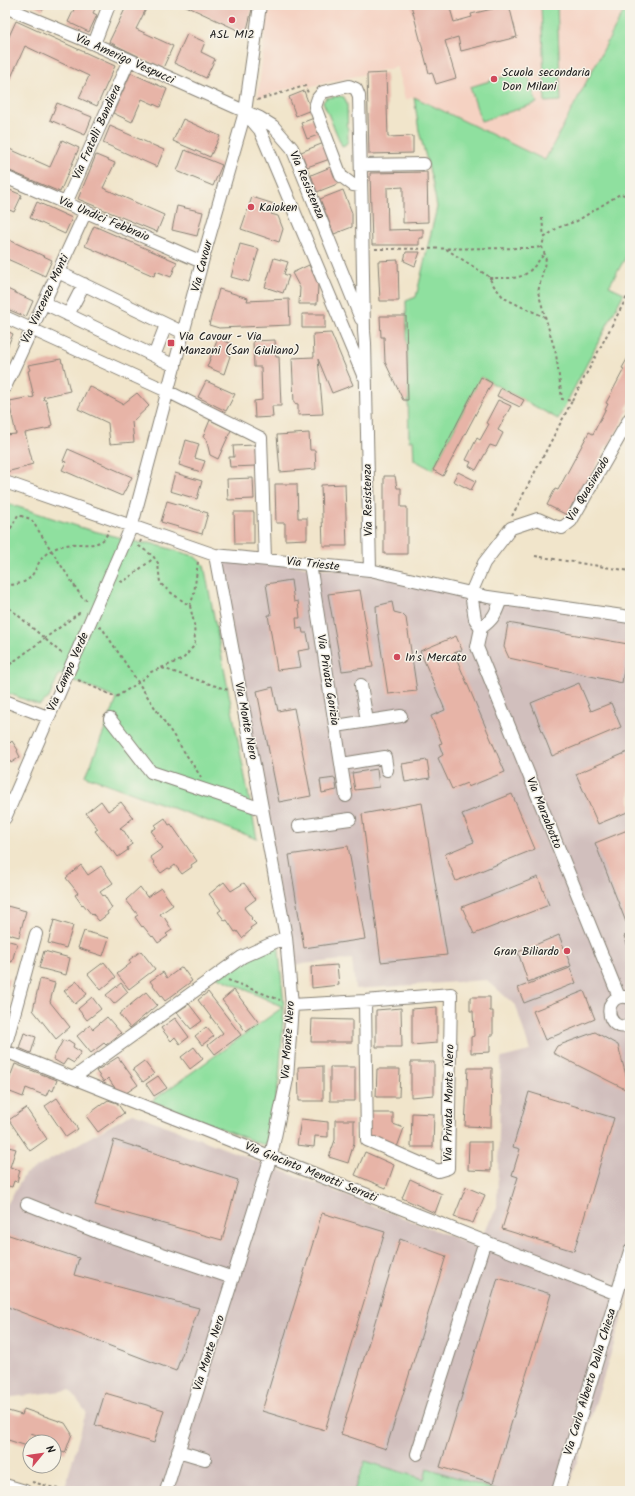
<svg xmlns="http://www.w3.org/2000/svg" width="635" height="1496" viewBox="0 0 635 1496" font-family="Kalam,sans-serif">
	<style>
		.built { fill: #f5d2c2 }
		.industrial { fill: #d1bfbd }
		.green { fill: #8fe09f; stroke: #567e5e }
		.building { fill: #e7b4a7 }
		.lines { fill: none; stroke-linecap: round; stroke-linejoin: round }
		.minor-casing { stroke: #868074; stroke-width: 14 }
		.path { stroke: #868074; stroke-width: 2; stroke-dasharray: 3 3; stroke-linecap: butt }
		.minor { stroke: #fff; stroke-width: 12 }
		.poi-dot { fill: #d1495b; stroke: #f7f3e8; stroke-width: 1.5 }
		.labels { text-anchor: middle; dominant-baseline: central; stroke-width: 3; stroke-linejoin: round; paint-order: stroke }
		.poi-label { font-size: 12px; fill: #1c1c1c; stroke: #f7f3e8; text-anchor: start }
		.street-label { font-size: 12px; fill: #1c1c1c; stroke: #f7f3e8 }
	</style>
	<rect width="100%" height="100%" fill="#f7f3e8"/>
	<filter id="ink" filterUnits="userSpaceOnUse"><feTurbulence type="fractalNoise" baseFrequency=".025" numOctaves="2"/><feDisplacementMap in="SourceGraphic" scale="8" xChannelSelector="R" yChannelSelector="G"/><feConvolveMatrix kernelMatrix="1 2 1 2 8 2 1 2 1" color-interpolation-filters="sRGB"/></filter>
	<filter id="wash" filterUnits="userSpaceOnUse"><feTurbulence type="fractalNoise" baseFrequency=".012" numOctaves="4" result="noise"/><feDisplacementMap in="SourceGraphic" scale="16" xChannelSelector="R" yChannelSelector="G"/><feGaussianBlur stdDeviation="0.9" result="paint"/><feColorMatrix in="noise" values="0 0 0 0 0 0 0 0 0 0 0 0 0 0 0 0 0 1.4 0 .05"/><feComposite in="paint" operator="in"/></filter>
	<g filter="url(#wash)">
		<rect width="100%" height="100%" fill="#f1e5cb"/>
		<path class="built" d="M268,5H627L545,160L414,97L405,100L397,67L308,87L306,83L258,98Z"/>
		<path class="industrial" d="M219,558L370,573L630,621V1292L568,1491H498L427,1468L424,1479L365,1461L354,1491H64L86,1412L70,1390L5,1398V1208L25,1174L133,1113L476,1246L497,1208L501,1058L530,1051L516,1006L487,980L355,989L352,959L292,965Z"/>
		<path class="green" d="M541,5H557L561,101L545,102Z
			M627,5H630V250L609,286L624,293L558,419L481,377L433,470L414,460L413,440L409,441L406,301L416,297L437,207L432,180L419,131L414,97L545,160Z
			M526,70L537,103L481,121L470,87Z
			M340,96L344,97L347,104L348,141L345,145L342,146L323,102L326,98Z
			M9,504L86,529L141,543H150L194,556L204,565L257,839L86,776L117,699L59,674L49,698L39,705L5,692V514Z
			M278,940L284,1007L279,1080L266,1146L152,1101L283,1007L216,976Z
			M365,1461L424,1479L427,1468L498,1491H354Z"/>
		<g id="blocks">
			<path class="building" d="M31,5H45L43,10Z
				M76,5H97L93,13L97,15L89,32L68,22Z
				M127,5H148L136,29L173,46L163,68L109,42Z
				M184,5H253L246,34Z
				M411,5H449L454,22L472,17L471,14L509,5L517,37L461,51L458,37L445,41L456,78L436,84L432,72L429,73Z
				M16,21L115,66L97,106L79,98L89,76L25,46L5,91V45Z
				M187,34L205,42L201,52L215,59L206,78L174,63Z
				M131,73L167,89L160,107L142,99L132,122L113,113Z
				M386,73L388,137L413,136V153L369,154L367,74Z
				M304,91L311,110L296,116L289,97Z
				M57,103L92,117L85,135L50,120Z
				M314,118L321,134L307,139L301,123Z
				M183,119L220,136L210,157L173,141Z
				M110,126L164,150L157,167L103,143Z
				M62,140L79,148L60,192L5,169V147L50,167Z
				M324,143L330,159L307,167L301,152Z
				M185,150L222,165L213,186L177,171Z
				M96,155L115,163L103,188L164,215L157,232L78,199Z
				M333,166L340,183L317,192L311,175Z
				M427,172L428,222L403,223V187L387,188L388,230L423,229V238H419V245H372L370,173Z
				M5,188L22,195L14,212L5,208Z
				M343,190L352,213V227L334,234L320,199Z
				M252,197L274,204L271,214L278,216L283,229L279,242L241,229Z
				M37,202L72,218L65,234L30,218Z
				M177,206L203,212L197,236L172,230Z
				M94,226L177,262L171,277L156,271L154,276L85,246Z
				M5,238L52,260L45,276L5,258Z
				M240,244L259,249L249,282L231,277Z
				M406,252H420L415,266L404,261Z
				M274,258L288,262L284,274L289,276L283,293L265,287Z
				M398,260L399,301H380L378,261Z
				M309,265L318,284L317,304H299L300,288L292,273Z
				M5,288L33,301L26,317L5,308Z
				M219,289L248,298L247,301L289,299L290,325L219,328L209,325Z
				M302,314H325V328H302Z
				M380,316H406L408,400H403L385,362L384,337H381Z
				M5,330L13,334L5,352Z
				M331,333L353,385L332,393L318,359L323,414L298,415V404L294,403L292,358L314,357L313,334Z
				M218,338L232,344L228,355L230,356L224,374L207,367Z
				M275,340L276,357H279L281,406H272L273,417L255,418L254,401L262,400L261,367H254L253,341Z
				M630,354V402L626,409L628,410L609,446L607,445L576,504L573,503L567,515L547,505L555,489L558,490L589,432L593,434L608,404L606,403L624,369L622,368Z
				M61,359L62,363H63L70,391L43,397L44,400H46L52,425L50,426V428L25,433L33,464L26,466V467L6,472L5,470V435L16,434L10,407H11L10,401L30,397V398L34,397L28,371L30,370L28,365Z
				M481,377L492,383L443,476L433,470Z
				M206,381L235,394L226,411L198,397Z
				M89,386L123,404L137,393L149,406L132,422L134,442L110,444L108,423L78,409Z
				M501,388L524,400L520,407L497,396Z
				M498,400L511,406L498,430L503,433L496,447L490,445L476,470L469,466L471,462L466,460L477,438L480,440L489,424L486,423Z
				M210,420L231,430L218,459L210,455L206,438L203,437Z
				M309,433L310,450H315L316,469L280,472L277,435Z
				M186,440L199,444L195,458L205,461L201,472L179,465Z
				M255,445L256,466L230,467L229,457H234L233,446Z
				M68,449L132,477L122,496L62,470L66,462L63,461Z
				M458,472L476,481L471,490L453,481Z
				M175,473L202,481L197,499L170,491Z
				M384,476H395L397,488H401V507H407V554H384Z
				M253,478L254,499L228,500L227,479Z
				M275,484H297L298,518H307V539L285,540V523H276Z
				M345,484L347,546H323L321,485Z
				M167,501L208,513L202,534L161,522Z
				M234,512H254V544H235Z
				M291,580L294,602L298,601L300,618H296L297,629L302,628L303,633H307L310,649L298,651L301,667L277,670L268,615H271L266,584Z
				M360,590L373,667L342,671L328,594Z
				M392,602L394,612L402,614L406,618L417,691L388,694L377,623L376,606Z
				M508,623L628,644L622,683L509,658L504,647Z
				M456,636L462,650L454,653L505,772L468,787L467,783L452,789L438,758L443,755L439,744L442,743L431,716L445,710L420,651Z
				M579,683L591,711L611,703L621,727L552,756L531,703Z
				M273,687L278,711L294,708L311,796L279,802L257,691Z
				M7,738L10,743L12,741L18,750L17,751L20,757L11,763L10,761L5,764V739Z
				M630,751V811L598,824L576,774Z
				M427,760L430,778L405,782L402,764Z
				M377,769L379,787L355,790L352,773Z
				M335,778L337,790L322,793L320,780Z
				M512,794L535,849L456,881L445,854L474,842L462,814Z
				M101,801L108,811L121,802L133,818L120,828L123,831H124L132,844L127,848L128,850L118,857L113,850L112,851L103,840H102L95,831L98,829L86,813Z
				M422,803L447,955L381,962L362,814Z
				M165,818L169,825L171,824L197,861L191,865L192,867L182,874L175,865L170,869L168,868L161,873L153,863L154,862L150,857L163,848L154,837L155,836L151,831L156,828L155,825Z
				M630,829V920L626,922L595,843Z
				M348,846L365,939L304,948L289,855Z
				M81,865L88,875L101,866L113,883L100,892L103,896L104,895L112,908L107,912L108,914L99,921L93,914L92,915L83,904L82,905L75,895L78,893L66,878Z
				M538,877L549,905L474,934L462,907Z
				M224,882L231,891L244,883L256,899L244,908L252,918L251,919L256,924L250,928L251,930L242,938L237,931L235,932L227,920L225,921L218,912L221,910L209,894Z
				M140,887L147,897L161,888L173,905L160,914L163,918L164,917L172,930L166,934L168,936L158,943L153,936L152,937L143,926L142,927L135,917L138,915L126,900Z
				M7,906L26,911L19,937L5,933V915Z
				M54,920L73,926L66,948L48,943Z
				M84,931L109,938L103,956L78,948Z
				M630,934V952L624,936Z
				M559,935L571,966L528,982L518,952Z
				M5,940L17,943L12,962L5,960Z
				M44,951L70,958L66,975L39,968Z
				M141,951L155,969L129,989L117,974L131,963L129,960Z
				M104,962L116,977L101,990L88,974Z
				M337,965L339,985L312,988L311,967Z
				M182,967L192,981L165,1001L150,981L163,972L167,978Z
				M570,968L576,983L524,1003L518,988Z
				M5,978L10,979L5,995Z
				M40,979L55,983L50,1002L70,1027L56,1039L33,1010Z
				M77,981L87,994L75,1004L64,991Z
				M121,983L128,992L114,1004L106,995Z
				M234,990L259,1023L246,1032L222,1000Z
				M584,991L595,1019L545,1040L533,1011Z
				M146,992L157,1005L130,1028L119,1014Z
				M208,992L241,1035L215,1054L208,1045L223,1033L198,1000Z
				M92,997L101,1009L87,1020L78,1009Z
				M470,997H490V1011H493V1035H490V1052L471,1053V1037L474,1036L473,1011H470Z
				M189,1004L202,1021L191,1029L177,1012Z
				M437,1007V1043L412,1045V1009Z
				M401,1008L402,1047H376V1010Z
				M107,1017L121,1033L106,1045L104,1043L91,1053L77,1036L90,1025L93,1029Z
				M175,1018L189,1037L180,1044L175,1037L171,1041L161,1028Z
				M312,1019L352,1020V1042H311Z
				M206,1027L214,1036L202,1045L195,1036Z
				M595,1032L618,1045L628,1083L625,1089L553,1053L557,1046Z
				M24,1033L36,1037L31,1053L19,1048Z
				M63,1040L67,1042L68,1040L74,1044L73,1047L81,1052L74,1063L67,1059L63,1065L53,1059Z
				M194,1047L203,1059L190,1069L181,1057Z
				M118,1057L138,1085L126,1093L115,1088L108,1078L104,1082L96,1071Z
				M144,1061L154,1074L143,1082L133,1069Z
				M411,1062H434V1095L411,1097Z
				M15,1064L57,1080L53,1091L49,1089L46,1096L26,1088L23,1097L5,1090Z
				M323,1066V1101H299L298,1067Z
				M330,1067H355V1101H330Z
				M468,1068H492L491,1127L465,1126Z
				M377,1069H400L399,1097H376Z
				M158,1076L167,1088L154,1096L146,1084Z
				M529,1092L614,1118L574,1251L502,1229L518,1177L512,1175L520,1149L513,1147Z
				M57,1098L78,1129L66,1137L45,1106Z
				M108,1100L117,1103L124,1113L98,1132L86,1116Z
				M26,1108L47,1139L30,1151L9,1120Z
				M368,1113H393V1124L404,1128L396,1150L369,1139Z
				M412,1113L434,1114L433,1147H411Z
				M301,1119L328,1122V1137L315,1136L314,1147L297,1145Z
				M335,1120H354V1143L348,1163L329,1157L335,1140Z
				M114,1140L238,1180L222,1240L95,1205Z
				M469,1142H491V1171L468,1170Z
				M5,1146L16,1149L10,1167L20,1170L17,1182L14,1181L12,1187L5,1185Z
				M365,1152L394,1165L386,1188L355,1175Z
				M410,1179L442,1194L435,1213L402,1198Z
				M466,1187L485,1195L473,1223L454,1217Z
				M322,1213L385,1232L325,1430L262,1411Z
				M6,1234L79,1258L74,1275L199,1308L176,1371L5,1306V1238Z
				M400,1239L446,1256L386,1449L341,1434Z
				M498,1278L551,1294L493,1483L440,1467Z
				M105,1393L164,1410L154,1443L95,1425Z
				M24,1409L65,1423L72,1434L65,1453L54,1450V1442H47L48,1439L31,1433L27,1446L5,1439V1419L8,1411L22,1415Z"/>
		</g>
	</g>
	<g filter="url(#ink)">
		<use href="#blocks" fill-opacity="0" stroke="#868074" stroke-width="1"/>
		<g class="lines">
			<g class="minor-casing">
				<path id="minor" d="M5,7L94,44L260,118L273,126L292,148L361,319
					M94,44L109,5
					M247,115L260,130L363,375
					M361,165L424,164
					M5,177L202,262
					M361,186L353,185L341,176L315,107L318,98L323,92L349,86L356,89L359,96C361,174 363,253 364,331L365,343L370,570
					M66,203L129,60
					M58,272L184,333
					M44,303L175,366
					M68,315L84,284
					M5,317L167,391L261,438L265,559
					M154,356L166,325
					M5,387L86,211
					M5,482L215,555L370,570L488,597L630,617
					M310,564L346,796
					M481,628L477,647L619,997
					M481,628L475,619L471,593L484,563L511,528L538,519L554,526L562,528L571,521L630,418
					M481,628C494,619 496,613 501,599
					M361,685L367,721
					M5,701L48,717
					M110,719L151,772L262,809
					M336,726L401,716
					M342,764L385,757L387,770
					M5,818L132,525L202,262L245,112L260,5
					M299,826L350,819
					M630,998C601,989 604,1035 630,1025
					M292,1005L365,1001L451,994L448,1168L438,1171L367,1140L365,1001
					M5,1047L36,934
					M5,1051L617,1294
					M73,1078L242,957L286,937
					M27,1204L97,1232L233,1278
					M178,1451L205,1459
					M417,1454L485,1241
					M5,1485L25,1491
					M166,1491L271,1156L287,1079L292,1005L286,937L215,555
					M558,1491L630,1251"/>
			</g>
			<path class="path" d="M257,100L305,86L308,93
				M542,218L544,238
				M375,249L533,248L542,247
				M446,249L488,276L494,286L504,298L522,307L545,317
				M489,278C521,278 524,281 544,254
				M572,401L628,295L630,279
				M512,516L572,401L562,399L556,354L538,292L546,258L542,247L544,238L557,228L577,221L620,194L630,196
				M5,539L18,515L31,519L83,599L87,600
				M535,556L630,571
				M120,581L123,582L154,558
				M5,585C44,585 28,561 54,549C60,546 66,545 72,544C82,543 94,547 103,540C106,538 107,533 109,530
				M5,604L60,652L64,653
				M190,606L194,594L198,561
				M99,627L102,628L201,777
				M5,668L79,613L81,614
				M162,668L228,690
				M78,680L116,697L138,683L151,672L183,659L193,647L195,643L194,623L190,606L170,592L160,583L158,563L153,556L139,546L141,540
				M228,980L280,1000
				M32,1482L66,1491"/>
			<use href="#minor" class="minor"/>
		</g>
	</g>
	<g class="poi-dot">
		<circle cx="232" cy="20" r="4"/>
		<circle cx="494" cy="79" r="4"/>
		<circle cx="251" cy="207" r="4"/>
		<rect x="167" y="339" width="8" height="8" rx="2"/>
		<circle cx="397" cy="657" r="4"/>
		<circle cx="567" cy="951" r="4"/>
	</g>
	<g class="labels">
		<g class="poi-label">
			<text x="232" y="34" text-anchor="middle">ASL MI2</text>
			<text x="502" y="72">Scuola secondaria<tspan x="502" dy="14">Don Milani</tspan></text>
			<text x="259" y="207">Kaioken</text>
			<text x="179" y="336">Via Cavour - Via<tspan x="179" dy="14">Manzoni (San Giuliano)</tspan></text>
			<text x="405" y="657">In's Mercato</text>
			<text x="559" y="951" text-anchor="end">Gran Biliardo</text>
		</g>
		<g class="street-label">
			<text transform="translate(125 59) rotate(24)">Via Amerigo Vespucci</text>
			<text transform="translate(97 132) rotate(-66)">Via Fratelli Bandiera</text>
			<text transform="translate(307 185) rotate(67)">Via Resistenza</text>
			<text transform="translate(104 219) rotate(23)">Via Undici Febbraio</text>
			<text transform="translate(202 266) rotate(-75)">Via Cavour</text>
			<text transform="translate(45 299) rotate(-65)">Via Vincenzo Monti</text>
			<text transform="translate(588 489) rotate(-59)">Via Quasimodo</text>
			<text transform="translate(368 500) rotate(-91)">Via Resistenza</text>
			<text transform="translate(313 564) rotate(6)">Via Trieste</text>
			<text transform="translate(68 672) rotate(-66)">Via Campo Verde</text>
			<text transform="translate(328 680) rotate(81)">Via Privata Gorizia</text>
			<text transform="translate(246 721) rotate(79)">Via Monte Nero</text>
			<text transform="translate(544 813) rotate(68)">Via Marzabotto</text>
			<text transform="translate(288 1040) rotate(-86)">Via Monte Nero</text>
			<text transform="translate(449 1103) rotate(-89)">Via Privata Monte Nero</text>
			<text transform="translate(311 1172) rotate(22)">Via Giacinto Menotti Serrati</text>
			<text transform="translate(209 1353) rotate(-72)">Via Monte Nero</text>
			<text transform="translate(590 1382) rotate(-73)">Via Carlo Alberto Dalla Chiesa</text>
		</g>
	</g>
	<rect width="635" height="1496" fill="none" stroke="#f7f3e8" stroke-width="20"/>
	<g transform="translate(42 1454) rotate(61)"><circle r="19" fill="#f7f3e8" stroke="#9f9d96"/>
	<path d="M0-3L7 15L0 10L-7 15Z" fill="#d1495b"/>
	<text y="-6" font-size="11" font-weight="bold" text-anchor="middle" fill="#1c1c1c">N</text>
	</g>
</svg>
